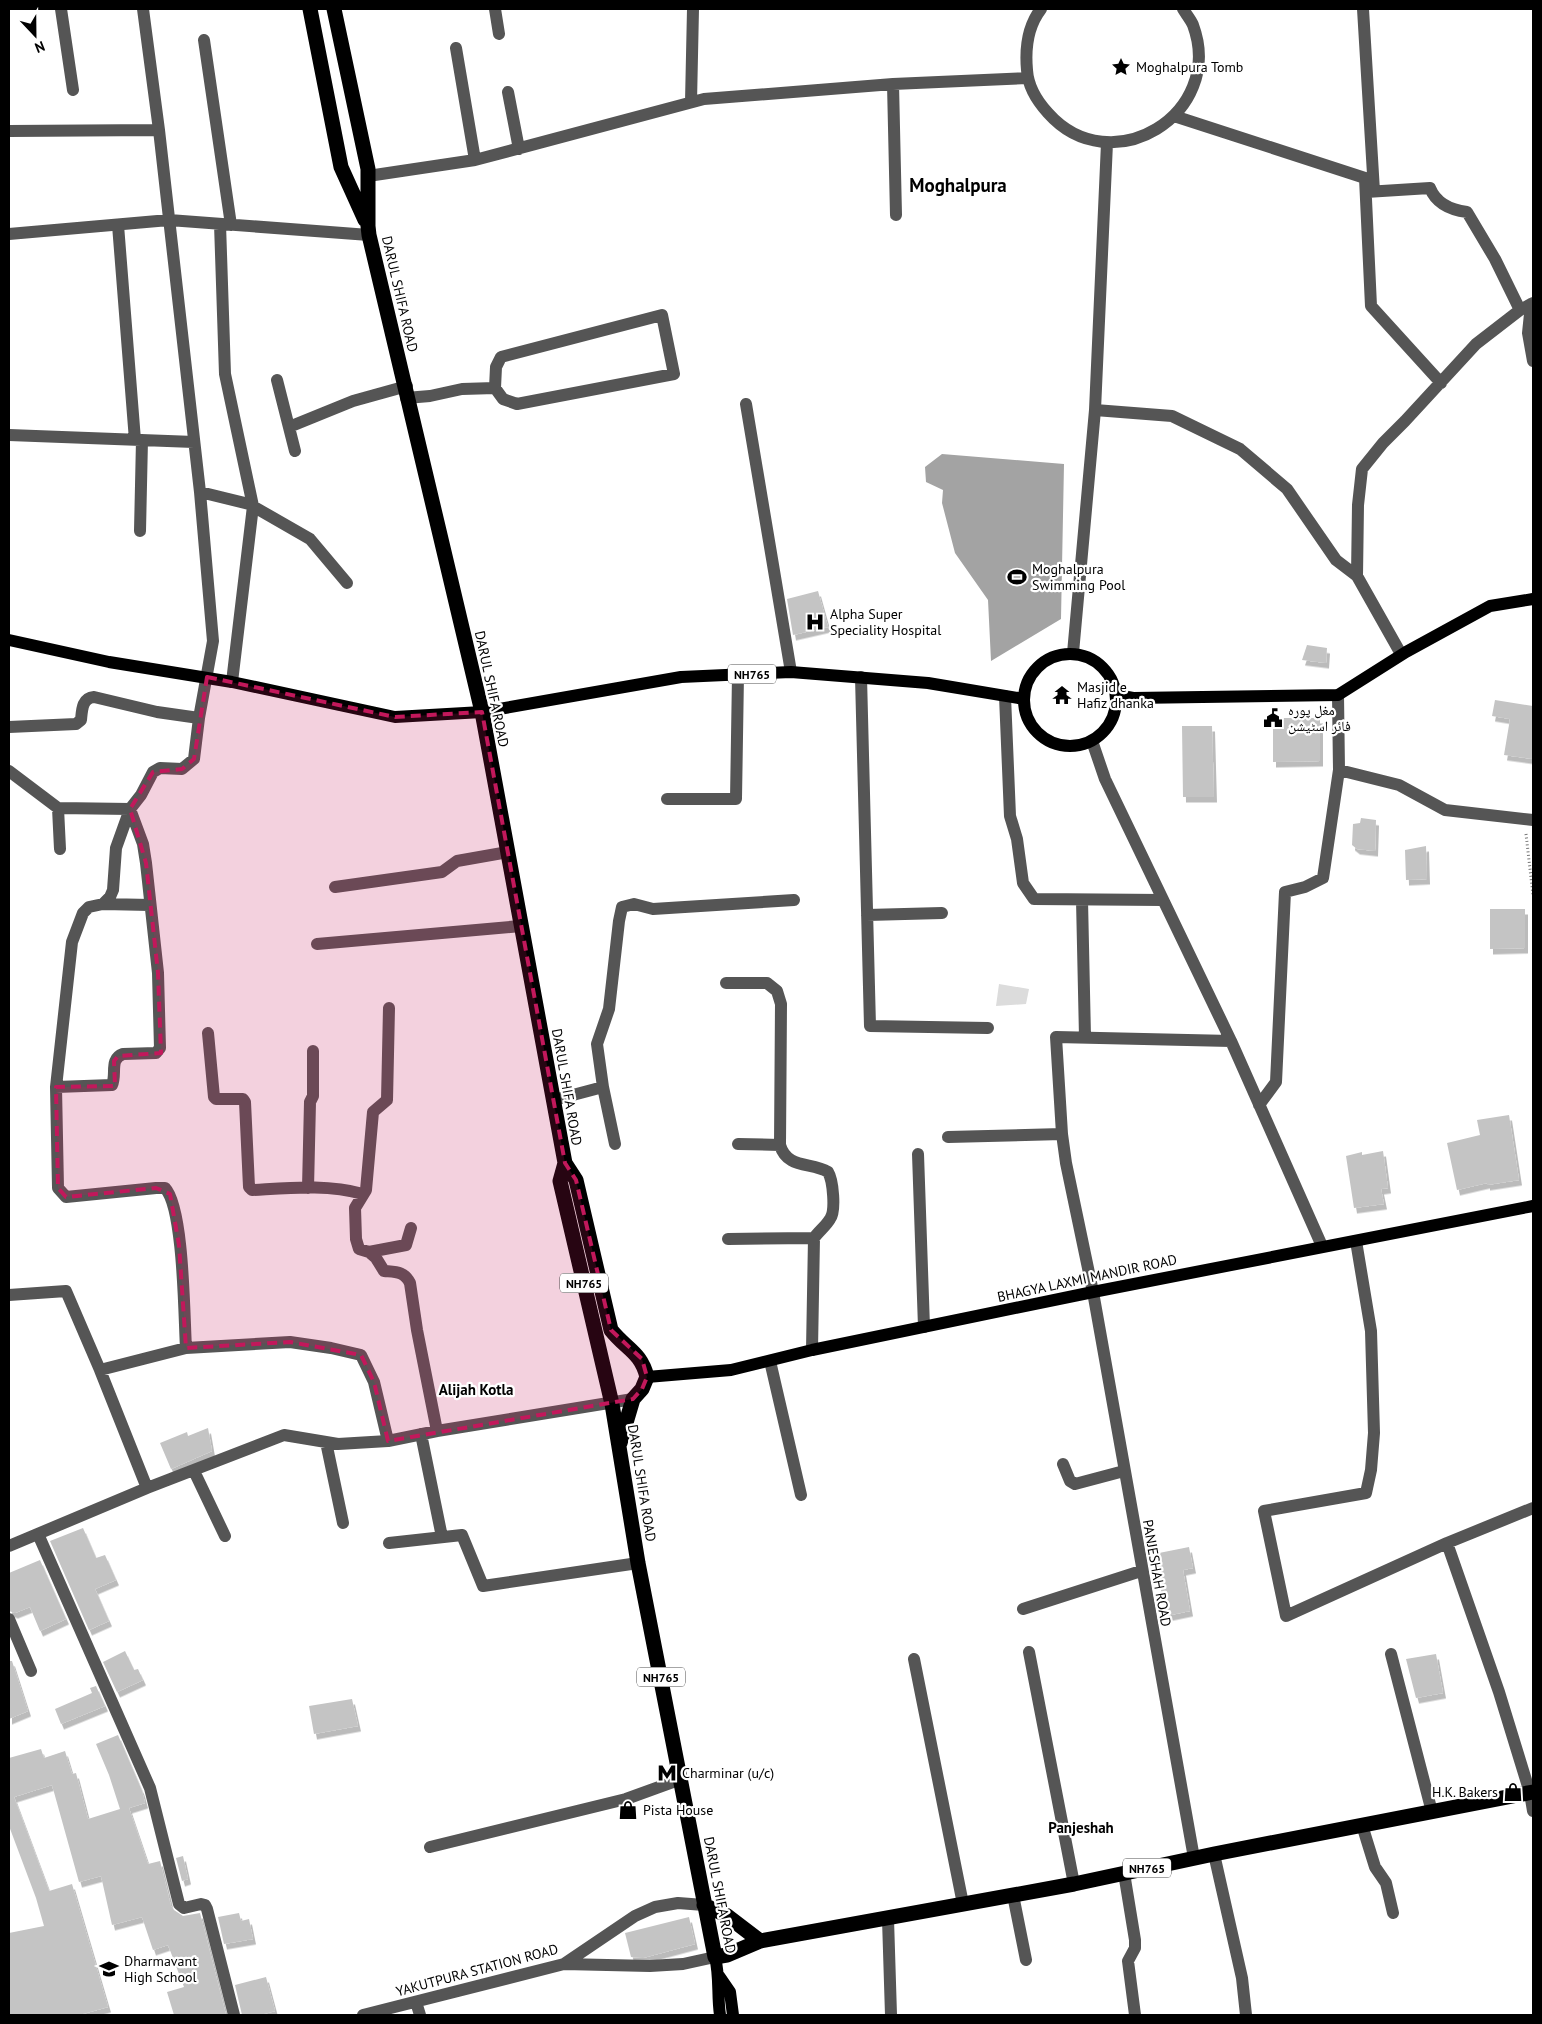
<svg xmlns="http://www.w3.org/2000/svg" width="1542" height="2024" viewBox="0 0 1542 2024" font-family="'PT Sans','Noto Naskh Arabic',sans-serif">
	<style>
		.green { fill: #dcdcdc }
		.water { fill: #a3a3a3 }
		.building { fill: #c4c4c4; filter: url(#shadow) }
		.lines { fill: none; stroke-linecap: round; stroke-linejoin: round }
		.path { stroke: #777; stroke-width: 3; stroke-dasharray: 1 2.5; stroke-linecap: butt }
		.minor { stroke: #555; stroke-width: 12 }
		.major { stroke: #000; stroke-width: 12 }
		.highway { stroke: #000; stroke-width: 15 }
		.marked { fill: #c2185b; fill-opacity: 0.2; stroke: #c2185b; stroke-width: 4; stroke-dasharray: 10 6; stroke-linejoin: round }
		.labels { text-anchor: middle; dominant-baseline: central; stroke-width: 4.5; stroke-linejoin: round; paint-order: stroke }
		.shield { fill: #fff; stroke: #4c4c4c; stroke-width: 1 }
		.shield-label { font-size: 12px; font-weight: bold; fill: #000 }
		.poi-label { font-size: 14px; fill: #000; stroke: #fff; text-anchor: start }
		.street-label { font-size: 14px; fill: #000; stroke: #fff }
		.neighbourhood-label { font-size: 15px; font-weight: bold; fill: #000; stroke: #fff }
		.district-label { font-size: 19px; font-weight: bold; fill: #000; stroke: #fff }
	</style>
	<defs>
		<filter id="shadow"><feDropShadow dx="3" dy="5.5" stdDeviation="0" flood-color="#0004"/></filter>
	</defs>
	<rect width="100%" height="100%" fill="#fff"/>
	<path class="green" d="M999,984L1029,989L1026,1004L996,1006Z"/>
	<path class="water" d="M942,454L1064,464L1061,619L991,661L988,600L955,553L942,503L943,490L926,482L925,467Z"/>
	<path class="building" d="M818,591L828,627L793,635L787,599Z
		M1307,645L1327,648L1326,663L1302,660Z
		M1495,700L1533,706V759L1504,755L1510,719L1492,716Z
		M1273,718H1320V761L1273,762Z
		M1182,726H1212L1214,797H1183Z
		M1361,818L1376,820L1375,851L1357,849L1352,845L1353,824L1360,823Z
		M1426,846L1427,879L1406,880L1405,850Z
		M1490,909H1525V948L1490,949Z
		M1509,1115L1519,1180L1487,1185V1183L1457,1190L1447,1143L1480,1135L1477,1120Z
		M1383,1151L1388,1188L1381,1189L1384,1204L1354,1208L1346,1156L1362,1152V1155Z
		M208,1428L212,1451L171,1469L160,1443L187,1432L188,1436Z
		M83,1528L96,1558L105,1555L116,1580L95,1589L109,1621L89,1630L50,1541Z
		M1189,1547L1193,1568L1183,1570L1190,1611L1166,1616L1154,1554Z
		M40,1560L66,1619L40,1631L30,1607L15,1613L9,1611V1573Z
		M125,1651L134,1670L138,1669L143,1680L117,1692L103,1662Z
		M1436,1654L1443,1693L1416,1698L1406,1659Z
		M9,1661H12L28,1711L9,1719Z
		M96,1686L105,1706L61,1724L55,1709L92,1693L90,1688Z
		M352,1699L358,1726L314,1734L309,1706Z
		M118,1735L142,1791L145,1803L129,1808L148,1864L160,1861L171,1906L174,1910L183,1916L200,1913L226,2015H174L167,1992L184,1987L168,1945L153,1950L142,1917L112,1925L101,1876L79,1882L52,1785L14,1797L49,1891L72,1884L108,2007L79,2015H9V1933L44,1926L36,1898L9,1826V1758L41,1749L44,1758L65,1751L72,1774L76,1773L88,1819L120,1809L109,1775L96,1744Z
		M183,1856L188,1879L182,1881L176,1858Z
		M239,1913L241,1921L249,1919L253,1939L224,1944L218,1917Z
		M689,1917L695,1944L643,1958L631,1957L625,1933Z
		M266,1977L275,2011L260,2015H242L235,1985Z"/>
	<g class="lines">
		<path class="path" d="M1526,834L1533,895"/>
		<path class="minor" d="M61,9L73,90
			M143,9L159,130L200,492L213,641L199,718L194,759L182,769L160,768L153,772L141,795L130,809L116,848L113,890L110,897L103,904L89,907L83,913L72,942L56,1087L58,1188L66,1197L156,1188H165C184,1208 184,1317 186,1348
			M495,9L499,34
			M1041,9C1027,27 1025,48 1027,70C1028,86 1037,101 1048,113C1111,184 1226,114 1193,25C1191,20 1186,14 1183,9
			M1363,9L1374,191
			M204,40L231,225
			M456,48L475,160
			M893,84L896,215
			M508,92L519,149
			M691,102L693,9
			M1174,116L1365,178L1371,306L1441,383
			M9,131L159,130
			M368,176L475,160L704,99L893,84L1027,78
			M1366,192L1430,188C1436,203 1451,210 1467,212L1495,259L1520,310
			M220,224L225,374L253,506L232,682
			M118,225L135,440
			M9,234L169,220L369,235
			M1531,304L1528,333L1533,361
			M277,380L295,451
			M406,398L430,396L462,389L495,388L496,367L501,357L662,315L674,374L517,404L503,399L495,388
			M746,404L791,672
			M1095,410L1172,416L1240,449L1287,489L1336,560L1357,576
			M289,427L353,401L407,386
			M9,435L194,442
			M200,492L249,504L310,539L347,583
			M140,531L142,440
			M1073,653L1095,410L1107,143
			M1401,654L1357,576L1358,505L1362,469L1383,443L1405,421L1476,344L1520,310L1533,303
			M861,677L870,1026L988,1028
			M1005,696L1010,816L1017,839L1023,883L1034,899L1163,900
			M9,727L76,724L81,720C82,710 82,698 94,697L157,712L199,718
			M1092,741L1105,779L1231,1041L1322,1246
			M1339,770L1399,785L1445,810L1533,820
			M9,771L58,808L130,809L143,844L146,863L158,973L160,1048L156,1053L123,1054C109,1059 117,1074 112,1085L56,1087
			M667,799H736L738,675
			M58,808L60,849
			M335,887L442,872L457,861L508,852
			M1082,900L1085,1037
			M103,904L150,905
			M867,915L942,913
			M317,944L521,926
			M726,983H767L777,991L781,1004L780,1145
			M389,1008L387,1100L373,1112L366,1190L355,1208L356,1239L359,1249L369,1252L376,1258L384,1271C396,1272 404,1271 410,1283L417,1330L437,1431
			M208,1033L214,1097L216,1099H243L245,1102L249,1187L252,1190C289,1188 327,1184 363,1194
			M603,1087L615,1144
			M554,1100L603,1087L597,1044L609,1009L619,921L622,907L634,904L653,909L794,900
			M1259,1105L1276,1082L1285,892L1305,887L1323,878L1339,770L1338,695
			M948,1137L1062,1134
			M738,1144L780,1145C787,1169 811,1162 828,1172C833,1180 836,1211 830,1219C826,1226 819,1231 814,1238
			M918,1154L924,1327
			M308,1188L310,1102L313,1096V1051
			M728,1239L814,1238L812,1350
			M1356,1241L1371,1331L1374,1433L1371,1470L1366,1493L1264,1511L1286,1616L1447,1543L1499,1692L1530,1793L1533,1811
			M369,1252L406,1245L411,1228
			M9,1295L66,1291L100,1370L147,1488
			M770,1361L801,1495
			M100,1370L186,1348L290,1342L331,1348L361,1355L374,1382L388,1441
			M421,1434L442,1537
			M326,1442L343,1523
			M1063,1464L1070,1481L1075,1484L1124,1471
			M194,1471L225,1536
			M38,1534L150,1788L179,1904L184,1908L201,1904L205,1905L207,1909L234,2015
			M389,1543L462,1535L483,1586L638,1563
			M1447,1543L1533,1508
			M9,1546L147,1488L284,1435L338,1444L388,1441L437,1431L633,1399
			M1023,1609L1141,1571
			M9,1619L31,1671
			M1029,1652L1074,1884
			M1391,1654L1432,1812
			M914,1659L963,1904
			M1362,1825L1375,1867L1386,1883L1393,1913
			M430,1847L626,1799L681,1779
			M1214,1854L1242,1978L1246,2015
			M1194,1858L1093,1292L1066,1163L1062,1134L1056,1037L1231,1041
			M1124,1873L1135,1940V1948L1128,1961L1135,2015
			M1013,1895L1026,1960
			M888,1919L891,2015
			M564,1964L650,1966L683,1964L715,1957
			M416,2002L420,2015
			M363,2015L564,1964L635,1916L655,1907L678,1903L704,1905"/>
		<path class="major" d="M9,640L109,662L232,682L395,717L482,712L681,677L791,672L928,683L1024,699
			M1024 700a46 46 0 1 1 92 0a46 46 0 1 1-92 0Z
			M1117,695L1133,698L1338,695L1406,652L1490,606L1533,599
			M647,1377L731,1370L812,1350L1093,1292L1533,1206
			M715,1957C720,1977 717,1995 720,2015
			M719,1976L730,1992L733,2015"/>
		<path class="highway" d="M310,9L341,167L365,220
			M334,9L368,169V226L369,235L482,712L565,1163L560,1181L612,1404L638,1563L715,1957L727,1955L760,1941L1074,1884L1214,1854L1533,1792
			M565,1163L576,1180L611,1330C626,1349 641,1352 647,1377L642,1389L633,1399L620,1443
			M704,1905L726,1915L760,1941"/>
	</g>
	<path class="marked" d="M207,677L395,717L482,712L565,1163L576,1180L611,1330L642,1359L647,1377L642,1389L633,1399L388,1441L374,1382L361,1355L290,1342L186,1348L179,1245L170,1194L156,1188L66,1197L58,1188L56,1087L115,1086L114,1061L118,1056L161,1053L158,973L146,863L130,809L153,772L182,769L194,759Z"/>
	<defs>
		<g id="sight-bare" transform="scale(1.5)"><path d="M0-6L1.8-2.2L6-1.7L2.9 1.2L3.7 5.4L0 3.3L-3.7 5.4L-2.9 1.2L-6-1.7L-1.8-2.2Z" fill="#000" stroke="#fff" stroke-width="2.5" paint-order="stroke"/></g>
		<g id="stadium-bare" transform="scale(1.5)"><path d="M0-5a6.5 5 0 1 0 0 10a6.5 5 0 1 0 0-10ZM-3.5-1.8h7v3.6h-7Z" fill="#000" stroke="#fff" stroke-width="2.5" paint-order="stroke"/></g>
		<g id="hospital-bare" transform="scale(1.5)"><path d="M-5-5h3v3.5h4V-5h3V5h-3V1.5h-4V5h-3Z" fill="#000" stroke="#fff" stroke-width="2.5" paint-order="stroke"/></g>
		<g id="temple-bare" transform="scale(1.5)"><path d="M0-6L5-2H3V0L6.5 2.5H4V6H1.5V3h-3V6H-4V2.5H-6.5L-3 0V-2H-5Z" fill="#000" stroke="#fff" stroke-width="2.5" paint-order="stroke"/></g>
		<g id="civic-bare" transform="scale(1.5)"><path d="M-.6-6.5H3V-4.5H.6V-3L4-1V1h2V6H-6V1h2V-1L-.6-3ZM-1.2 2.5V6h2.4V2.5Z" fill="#000" stroke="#fff" stroke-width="2.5" paint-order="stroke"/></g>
		<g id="metro-bare" transform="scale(1.5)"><path d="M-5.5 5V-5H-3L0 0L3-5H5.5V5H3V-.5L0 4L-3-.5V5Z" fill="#000" stroke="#fff" stroke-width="2.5" paint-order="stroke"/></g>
		<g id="shop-bare" transform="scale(1.5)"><path d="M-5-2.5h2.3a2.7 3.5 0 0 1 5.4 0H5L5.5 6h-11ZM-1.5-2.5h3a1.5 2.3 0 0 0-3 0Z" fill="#000" stroke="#fff" stroke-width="2.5" paint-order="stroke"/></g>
		<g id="school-bare" transform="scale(1.5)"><path d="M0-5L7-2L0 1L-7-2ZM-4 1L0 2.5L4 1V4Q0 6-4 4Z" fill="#000" stroke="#fff" stroke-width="2.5" paint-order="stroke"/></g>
	</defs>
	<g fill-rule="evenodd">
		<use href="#sight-bare" x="1121" y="67"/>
		<use href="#stadium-bare" x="1017" y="577"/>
		<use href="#hospital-bare" x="815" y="622"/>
		<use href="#temple-bare" x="1062" y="695"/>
		<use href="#civic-bare" x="1273" y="718"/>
		<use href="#metro-bare" x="667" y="1773"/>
		<use href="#shop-bare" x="1513" y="1792"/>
		<use href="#shop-bare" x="628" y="1810"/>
		<use href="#school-bare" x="109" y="1969"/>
	</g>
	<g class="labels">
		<g class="shield">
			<rect x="728" y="664.5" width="48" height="19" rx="4"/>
			<rect x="560" y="1273.5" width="48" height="19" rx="4"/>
			<rect x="637" y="1667.5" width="48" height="19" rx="4"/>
			<rect x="1123" y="1858.5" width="48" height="19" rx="4"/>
		</g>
		<g class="shield-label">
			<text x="752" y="674">NH765</text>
			<text x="584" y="1283">NH765</text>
			<text x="661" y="1677">NH765</text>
			<text x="1147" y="1868">NH765</text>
		</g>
		<g class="poi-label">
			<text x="1136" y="67">Moghalpura Tomb</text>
			<text x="1032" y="569">Moghalpura<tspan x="1032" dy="16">Swimming Pool</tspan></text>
			<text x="830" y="614">Alpha Super<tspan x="830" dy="16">Speciality Hospital</tspan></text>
			<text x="1077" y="687">Masjid e<tspan x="1077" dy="16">Hafiz dhanka</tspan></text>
			<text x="1288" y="710">مغل پورہ<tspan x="1288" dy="16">فائر اسٹیشن</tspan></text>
			<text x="682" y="1773">Charminar (u/c)</text>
			<text x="1498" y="1792" text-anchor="end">H.K. Bakers</text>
			<text x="643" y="1810">Pista House</text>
			<text x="124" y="1961">Dharmavant<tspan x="124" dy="16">High School</tspan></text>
		</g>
		<g class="street-label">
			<text transform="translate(400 294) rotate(77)">DARUL SHIFA ROAD</text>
			<text transform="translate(492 689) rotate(78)">DARUL SHIFA ROAD</text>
			<text transform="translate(567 1087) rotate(80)">DARUL SHIFA ROAD</text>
			<text transform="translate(1087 1278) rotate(-12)">BHAGYA LAXMI MANDIR ROAD</text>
			<text transform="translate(642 1483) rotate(81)">DARUL SHIFA ROAD</text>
			<text transform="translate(1157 1573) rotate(80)">PANJESHAH ROAD</text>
			<text transform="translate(720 1895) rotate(79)">DARUL SHIFA ROAD</text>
			<text transform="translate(477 1970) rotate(-15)">YAKUTPURA STATION ROAD</text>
		</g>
		<g class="neighbourhood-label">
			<text x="476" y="1389">Alijah Kotla</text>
			<text x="1081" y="1827">Panjeshah</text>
		</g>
		<g class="district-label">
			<text x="958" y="185">Moghalpura</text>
		</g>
	</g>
	<rect width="1542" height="2024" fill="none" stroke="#000000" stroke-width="20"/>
	<g transform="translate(35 35) rotate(158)" stroke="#ffffff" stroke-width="4" paint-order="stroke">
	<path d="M0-4L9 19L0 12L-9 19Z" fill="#000000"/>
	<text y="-8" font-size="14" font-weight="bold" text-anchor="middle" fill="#000000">N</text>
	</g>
</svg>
